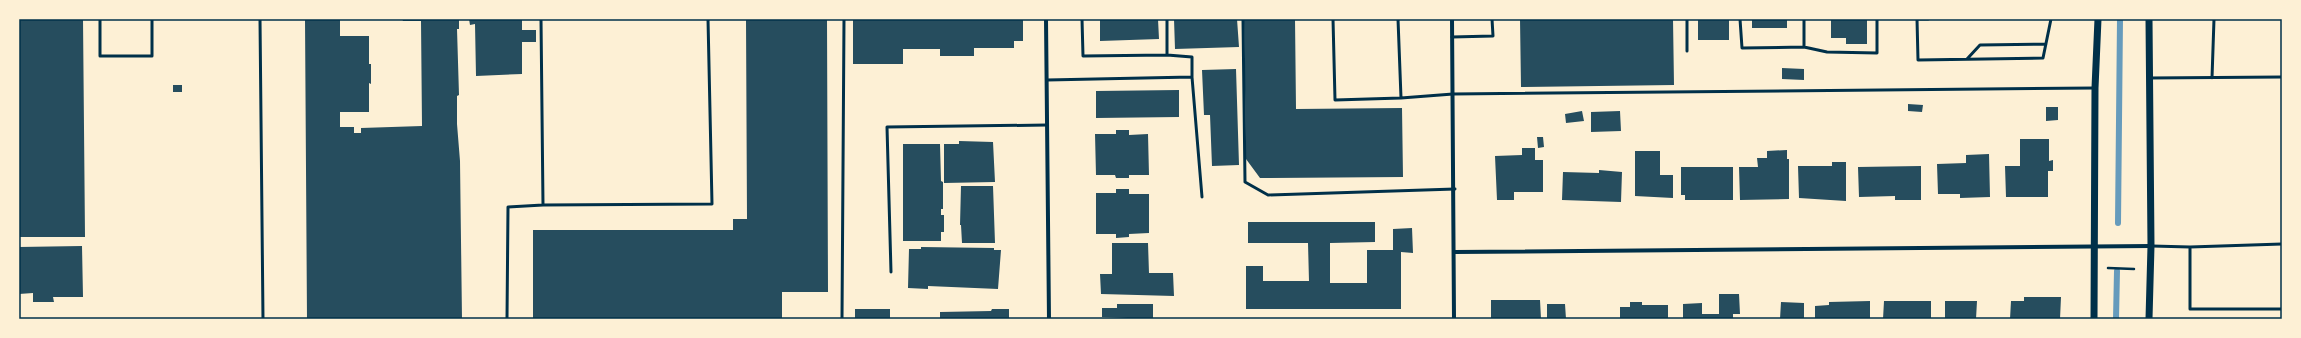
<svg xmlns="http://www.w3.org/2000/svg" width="2301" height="338" viewBox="0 0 2301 338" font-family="Jost,sans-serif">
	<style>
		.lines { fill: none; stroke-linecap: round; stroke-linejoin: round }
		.stream { stroke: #669bbc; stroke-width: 6 }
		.building { fill: #264d5e }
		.path { stroke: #003049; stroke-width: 2.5 }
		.service { stroke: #003049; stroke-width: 3 }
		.minor { stroke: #003049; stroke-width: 4 }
		.tertiary { stroke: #003049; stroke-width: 7 }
		.neatline { fill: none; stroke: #003049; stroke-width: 1.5 }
	</style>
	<rect width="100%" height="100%" fill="#fdf0d5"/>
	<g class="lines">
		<path class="stream" d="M2118,223L2120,19
			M2116,319L2117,271"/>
	</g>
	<path class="building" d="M19,19H83L85,237H19Z
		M305,19H344L340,20V36H369V64H371V84L369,83V112H340V127H354V133H361V128L422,126L421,21H403L402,19H459V29H457L459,95L457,96V124L460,161L462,319H307Z
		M469,19H522V30H536V42H522V74L476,76L475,24L470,25Z
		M746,19H827L828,292H782V319H533V230H733V219H747Z
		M853,19H1023V41H1014V48H974V56H940V49H903V64H853Z
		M1100,19H1158L1159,39L1100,41Z
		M1174,19H1237L1239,47L1175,49Z
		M1244,19H1295L1296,109L1402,108L1403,177L1260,178L1246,159Z
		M1520,19H1673L1674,85L1521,87Z
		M1698,19H1729V40H1698Z
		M1752,19H1787V28H1752Z
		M1831,19H1867V44H1846V38H1831Z
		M1782,68L1804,69V80L1782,79Z
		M1236,69L1239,165L1212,166L1210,115H1204L1202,70Z
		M173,85H182V92H173Z
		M1179,90V117L1096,118V91Z
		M1908,104L1923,105L1922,112L1908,111Z
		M2046,107H2058V120L2046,121Z
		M1582,111L1584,121L1566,123L1565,114Z
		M1620,111L1621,131L1591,132V112Z
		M1116,130H1129V135L1148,134L1149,175H1129V178H1116L1115,175H1096L1095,134H1116Z
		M1537,137H1543L1544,147L1538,148Z
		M2020,139H2049V161L2053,160V171H2048V197H2006L2005,166H2020Z
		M959,141L993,142L995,182L944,183V144H959Z
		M903,144H940L941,181L943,182V209H941V215H944V232H941V241H903Z
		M1522,148H1535V160H1543V192H1514V200H1497L1495,156L1522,155Z
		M1787,150V159H1789V199L1740,200L1739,167H1758L1757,158H1767V151Z
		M1635,151H1660V175H1673V198L1635,196Z
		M1989,154L1990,197L1960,198V194H1938L1937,164L1966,163V155Z
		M1832,162H1846V201L1799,198L1798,166H1832Z
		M1921,166V200H1895V196L1859,197L1858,167Z
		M1681,167H1733V200H1685V195H1681Z
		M1599,170L1622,172L1621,202L1562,200L1563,172L1599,173Z
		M961,186H993L995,243H962L961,225H960Z
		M1116,189H1129V194H1149V233L1129,234V237L1116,238V234H1096V193H1116Z
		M1248,222H1375V242L1330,243V283H1367V250H1393V229L1412,228L1413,253L1401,252V309H1246V266H1263V281H1309L1308,243H1248Z
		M1112,243H1148L1149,273H1173L1174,296L1101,294L1100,274H1112Z
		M82,246L83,297H53L54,302H33V293L19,294V247Z
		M921,247L994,248V250H1001L998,289L928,286V289L908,288L909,249H921Z
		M1719,294H1739L1740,314H1733V319H1683V304L1702,303V314H1719Z
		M2024,297H2061L2060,319H2010L2011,301H2024Z
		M1491,300H1540L1541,319H1491Z
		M1870,301V319H1815V306L1829,305V302Z
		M1884,301H1931V319H1883Z
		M1945,301H1977L1976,319H1945Z
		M1630,302H1642V305H1668V319H1620V307H1630Z
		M1781,302L1804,303V319H1780Z
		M1117,304H1153V319L1102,317V308H1117Z
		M1547,304H1565L1566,319H1547Z
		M855,309H890V319H855Z
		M992,309H1009V319H940V312L991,311Z"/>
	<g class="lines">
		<path class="path" d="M2108,268L2134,269"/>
		<path class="service" d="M100,19V56H152V19
			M260,19L263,319
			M541,19L543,205L712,204L708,19
			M1082,19L1083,56L1167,55
			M1243,19L1245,182L1268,195L1455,189
			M1333,19L1335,100L1401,98L1398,19
			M1740,19L1742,48L1804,47V19
			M1917,19L1918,60L2043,58L2051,19
			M1917,19H1928
			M1452,37L1493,36L1492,19
			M1804,47L1827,52L1877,53V19
			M1687,51V19
			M1967,59L1980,45L2046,44
			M1192,77L1202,197
			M2149,78L2282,77
			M2212,78L2214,19
			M1047,80L1192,77V57L1167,55V19
			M1401,98L1453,94L2095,88
			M2152,246L2190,247V309H2282
			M2190,247L2282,244
			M891,272L887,127L1047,125
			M507,319L508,207L543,205
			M842,319L844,19"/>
		<path class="minor" d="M1046,19L1049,319
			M1452,19L1454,319
			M1454,252L2151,246"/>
		<path class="tertiary" d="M2149,19L2151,246L2149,319
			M2094,319L2095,88L2098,19"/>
	</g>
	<rect width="2301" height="338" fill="none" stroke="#fdf0d5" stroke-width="40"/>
	<rect x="20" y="20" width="2261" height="298" class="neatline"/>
</svg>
